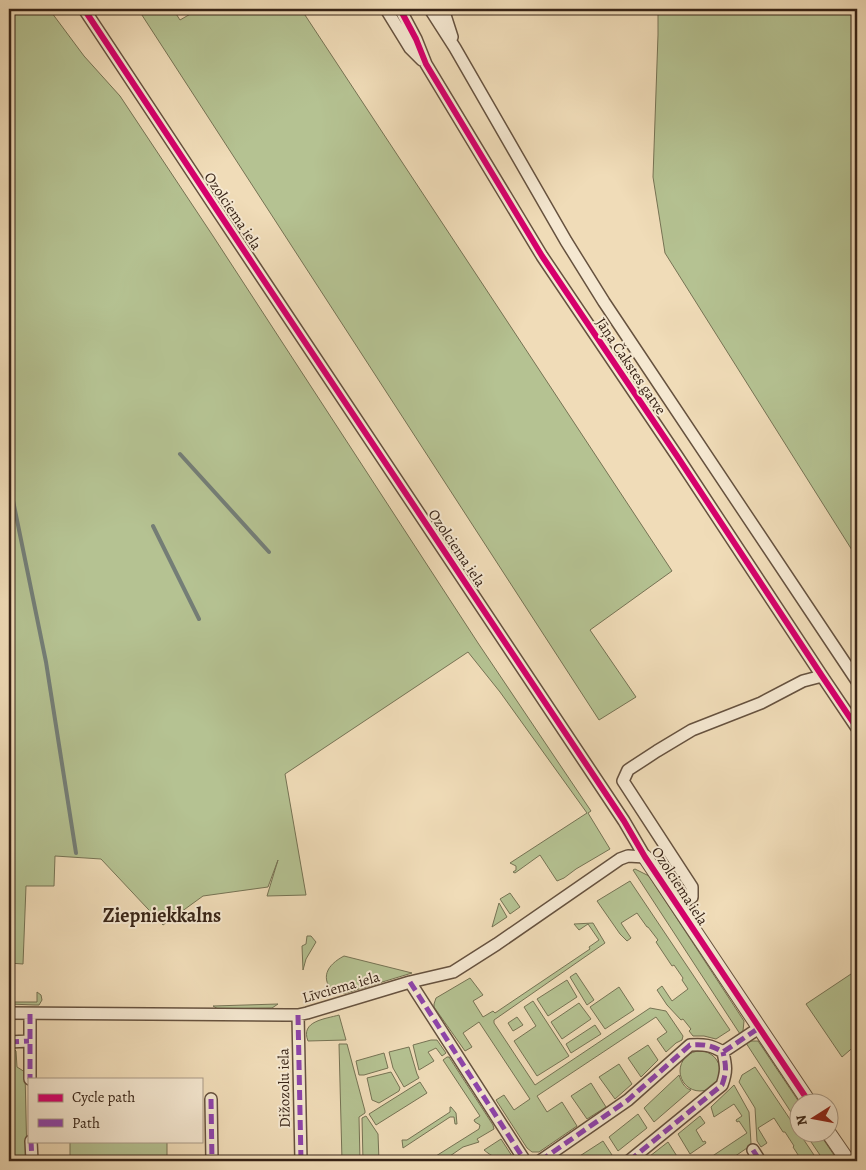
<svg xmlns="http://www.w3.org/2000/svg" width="866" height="1170" viewBox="0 0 866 1170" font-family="Alegreya,serif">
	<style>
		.green { fill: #b5c292; stroke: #767354 }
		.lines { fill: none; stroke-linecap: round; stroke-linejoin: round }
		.stream { stroke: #747e77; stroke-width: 4 }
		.minor-casing { stroke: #66523f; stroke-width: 14 }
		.tertiary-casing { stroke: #66523f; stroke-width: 16 }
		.minor { stroke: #f5e8d1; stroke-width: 11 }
		.tertiary { stroke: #f5e8d1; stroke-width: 14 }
		.quiet { stroke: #8e44ad; stroke-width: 5; stroke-dasharray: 10 5; stroke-linecap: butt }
		.cycleway-casing { stroke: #f5e8d1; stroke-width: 9 }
		.cycleway { stroke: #d6006c; stroke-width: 6 }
		.labels { text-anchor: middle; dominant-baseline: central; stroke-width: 4; stroke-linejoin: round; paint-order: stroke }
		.street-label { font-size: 15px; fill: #382417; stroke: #f5e8d1 }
		.district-label { font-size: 20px; font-weight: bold; fill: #382417; stroke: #f5e8d1 }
	</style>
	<rect width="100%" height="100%" fill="#f0dcb8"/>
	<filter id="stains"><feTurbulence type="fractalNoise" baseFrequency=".004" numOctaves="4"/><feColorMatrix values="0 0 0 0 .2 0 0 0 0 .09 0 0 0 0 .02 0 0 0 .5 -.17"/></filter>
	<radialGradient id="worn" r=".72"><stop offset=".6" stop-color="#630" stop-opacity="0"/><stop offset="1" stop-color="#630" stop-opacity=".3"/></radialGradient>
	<path class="green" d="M9,9H49L84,56L120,96L213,236L478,643L591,811L588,813L610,849L576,869L564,878L557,881L540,855L515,873L513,872L516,870V866L510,863L587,813L500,692L468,652L285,774L306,895L267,896L278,860L268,887L203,896L163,925L101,859L55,856L54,886H26L23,964L9,963Z
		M138,9H173L180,20L199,9H301L672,571L590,630L636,697L599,720Z
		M658,9H857V558L665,253L653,177L658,35Z
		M635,869L649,876L744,1021L743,1031L740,1034L633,870Z
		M630,881L730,1030L716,1039L704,1036H693L689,1031L691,1029L683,1019L681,1020L667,1005L657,990L662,986L672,1001L688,989L682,980L683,978L674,965L672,966L656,942L658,940L648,927H647L637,913L621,923L631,938L627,941L620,934L597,901Z
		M510,893L520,907L510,914L500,899Z
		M499,903L507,917L492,927Z
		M593,923L605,943L494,1020V1023L535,1085L650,1008L666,1011L683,1036L682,1040L676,1043L666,1052L657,1039L667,1032L656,1017L537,1096L547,1112L562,1102L577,1126L539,1152H532L527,1148L496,1100L504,1095L514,1110L530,1099L479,1022L463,1033L472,1047L465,1051L434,1007V1004L436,998L470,978L483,995L473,1001L483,1017L493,1011L495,1013L590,949L589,947L599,940L588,924L579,930L574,924Z
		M307,936H311L316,942L306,959L303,970L302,946L306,944Z
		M344,956L412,973L346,993L335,994C319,978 327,965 344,956Z
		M857,970V1044L842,1057L806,1004Z
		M576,973L594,1000L587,1005L570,977Z
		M567,980L577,997L548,1016L537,999Z
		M619,987L634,1010L605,1029L590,1007Z
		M37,992L41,995L42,1000L39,1005H35L9,1004V1002H37Z
		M533,1001L569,1056L537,1076L514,1041L536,1026L524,1007Z
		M579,1003L591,1019L562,1039L551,1022Z
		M278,1004L272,1008L218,1009L213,1006Z
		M339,1015L346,1040L308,1041C300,1021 325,1019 339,1015Z
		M517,1017L523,1025L513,1031L508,1023Z
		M595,1025L601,1034L571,1053L566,1044Z
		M431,1040H437L446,1053L442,1056L436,1048L428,1052L434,1061L419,1070L413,1045Z
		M750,1041H758L799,1102L798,1123L746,1043Z
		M339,1044H347L365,1111V1113L359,1117L360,1161H342Z
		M648,1045L658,1060L641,1077L628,1058Z
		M9,1046H11L16,1051L17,1067L25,1072L27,1161H9Z
		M409,1047L417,1074L419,1078L404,1087L393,1068L389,1052Z
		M680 1071a20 20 0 1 1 40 0a20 20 0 1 1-40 0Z
		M384,1053L388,1068L364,1075H359L356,1061Z
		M447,1057H449L493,1125L494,1129L477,1139L479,1142L463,1147L450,1156L439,1160L438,1161H428L479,1129L480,1125L475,1122L474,1120L480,1116L443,1060Z
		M619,1064L632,1084L615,1099L599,1077Z
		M755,1067L818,1161H802L793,1147L794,1146L785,1132H783L774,1118L758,1128L767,1143L761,1147L757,1141L755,1108L739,1082L742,1075Z
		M391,1072L400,1088L399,1091L379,1103L372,1100L367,1078Z
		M679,1075C681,1081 684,1088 691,1090L654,1122L644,1108Z
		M420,1082L427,1093L376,1125L369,1114Z
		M591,1083L606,1107L587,1119L571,1096Z
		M734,1085L749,1112L751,1143L750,1146L728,1161H709L708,1159L747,1133L739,1121L737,1122L736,1120L742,1116L734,1104L714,1117L711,1107Z
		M450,1107H451L456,1113L457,1124H455L454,1117H450L403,1148L402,1140H407L450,1112Z
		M638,1114L647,1128L618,1151L609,1137Z
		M366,1116L378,1134L379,1161H363L362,1118Z
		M700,1116L705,1123L696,1130L703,1142L705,1141L706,1143L690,1154L678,1134Z
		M805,1133H819L838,1161H824Z
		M501,1139L512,1156L508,1160C499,1160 491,1156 484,1150Z
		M70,1141H167V1161H68V1158L70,1157Z
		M603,1141L612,1155L604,1161H572Z
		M668,1142L680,1161H653L650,1156Z"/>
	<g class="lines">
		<path class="stream" d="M180,454L269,552
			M9,481L46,662L76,853
			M153,526L199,619"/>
		<g class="minor-casing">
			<path id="minor" d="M84,9L215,207L624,821L645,857
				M386,9L410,48L422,60
				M400,9L416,39L426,64L542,256L677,456L822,676L857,728
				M430,9L455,48L566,241L604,302L857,681
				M443,9L452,37
				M678,906L692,897V887L623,781L628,770L657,751L692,730L761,703L803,681L822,676
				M410,982L525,1161
				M9,1013L286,1015H298L307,1013L410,982L453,972L497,944L620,859L628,856L645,857
				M30,1014V1079
				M298,1015L301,1161
				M9,1042L29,1041
				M211,1099L212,1161
				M31,1141L32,1161
				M753,1150L760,1161
				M540,1161L628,1100L690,1045C704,1044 711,1045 723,1052L759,1028
				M629,1161L722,1085C727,1071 726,1066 723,1052"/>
		</g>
		<g class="tertiary-casing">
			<path id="tertiary" d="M645,857L809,1102
				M828,1132L848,1161"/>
		</g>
		<use href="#minor" class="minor"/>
		<use href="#tertiary" class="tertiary"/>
		<path class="quiet" d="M410,982L525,1161
			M30,1014V1079
			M298,1015L301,1161
			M9,1042L29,1041
			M211,1099L212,1161
			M31,1141L32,1161
			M753,1150L760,1161
			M540,1161L628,1100L690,1045C704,1044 711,1045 723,1052L759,1028
			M629,1161L722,1085C727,1071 726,1066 723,1052"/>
		<g class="cycleway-casing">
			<path id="cycleway" d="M84,9L215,207L624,821L645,857L809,1102
				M400,9L416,39L426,64L542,256L677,456L822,676L857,728"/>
		</g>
		<use href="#cycleway" class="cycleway"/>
	</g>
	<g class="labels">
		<g class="street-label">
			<text transform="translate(233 211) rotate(56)">Ozolciema iela</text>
			<text transform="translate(631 366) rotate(56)">Jāņa Čakstes gatve</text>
			<text transform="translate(457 548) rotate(56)">Ozolciema iela</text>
			<text transform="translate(680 886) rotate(57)">Ozolciema iela</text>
			<text transform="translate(341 987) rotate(-16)">Līvciema iela</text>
			<text transform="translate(284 1088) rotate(-91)">Dižozolu iela</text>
		</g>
		<g class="district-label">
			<text x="162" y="915">Ziepniekkalns</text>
		</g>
	</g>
	<rect width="866" height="1170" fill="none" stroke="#f0dcb8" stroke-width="30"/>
	<rect x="10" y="10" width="846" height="1150" fill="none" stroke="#382417" stroke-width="2.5"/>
	<rect x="15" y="15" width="836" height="1140" fill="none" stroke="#382417"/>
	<rect x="28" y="1078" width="175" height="65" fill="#f5e8d1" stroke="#a99a87"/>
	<rect x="38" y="1094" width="25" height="8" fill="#d6006c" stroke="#a99a87"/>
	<text x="72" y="1102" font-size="15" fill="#382417">Cycle path</text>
	<rect x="38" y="1119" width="25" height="8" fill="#8e44ad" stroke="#a99a87"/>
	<text x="72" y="1128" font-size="15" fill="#382417">Path</text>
	<g transform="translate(814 1118) rotate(259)"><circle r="24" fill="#f5e8d1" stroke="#a99a87"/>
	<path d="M0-4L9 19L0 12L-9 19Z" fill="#8f2418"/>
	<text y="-8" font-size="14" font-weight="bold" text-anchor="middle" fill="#382417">N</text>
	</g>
	<rect width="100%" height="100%" filter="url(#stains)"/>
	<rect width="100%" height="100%" fill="url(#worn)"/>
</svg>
